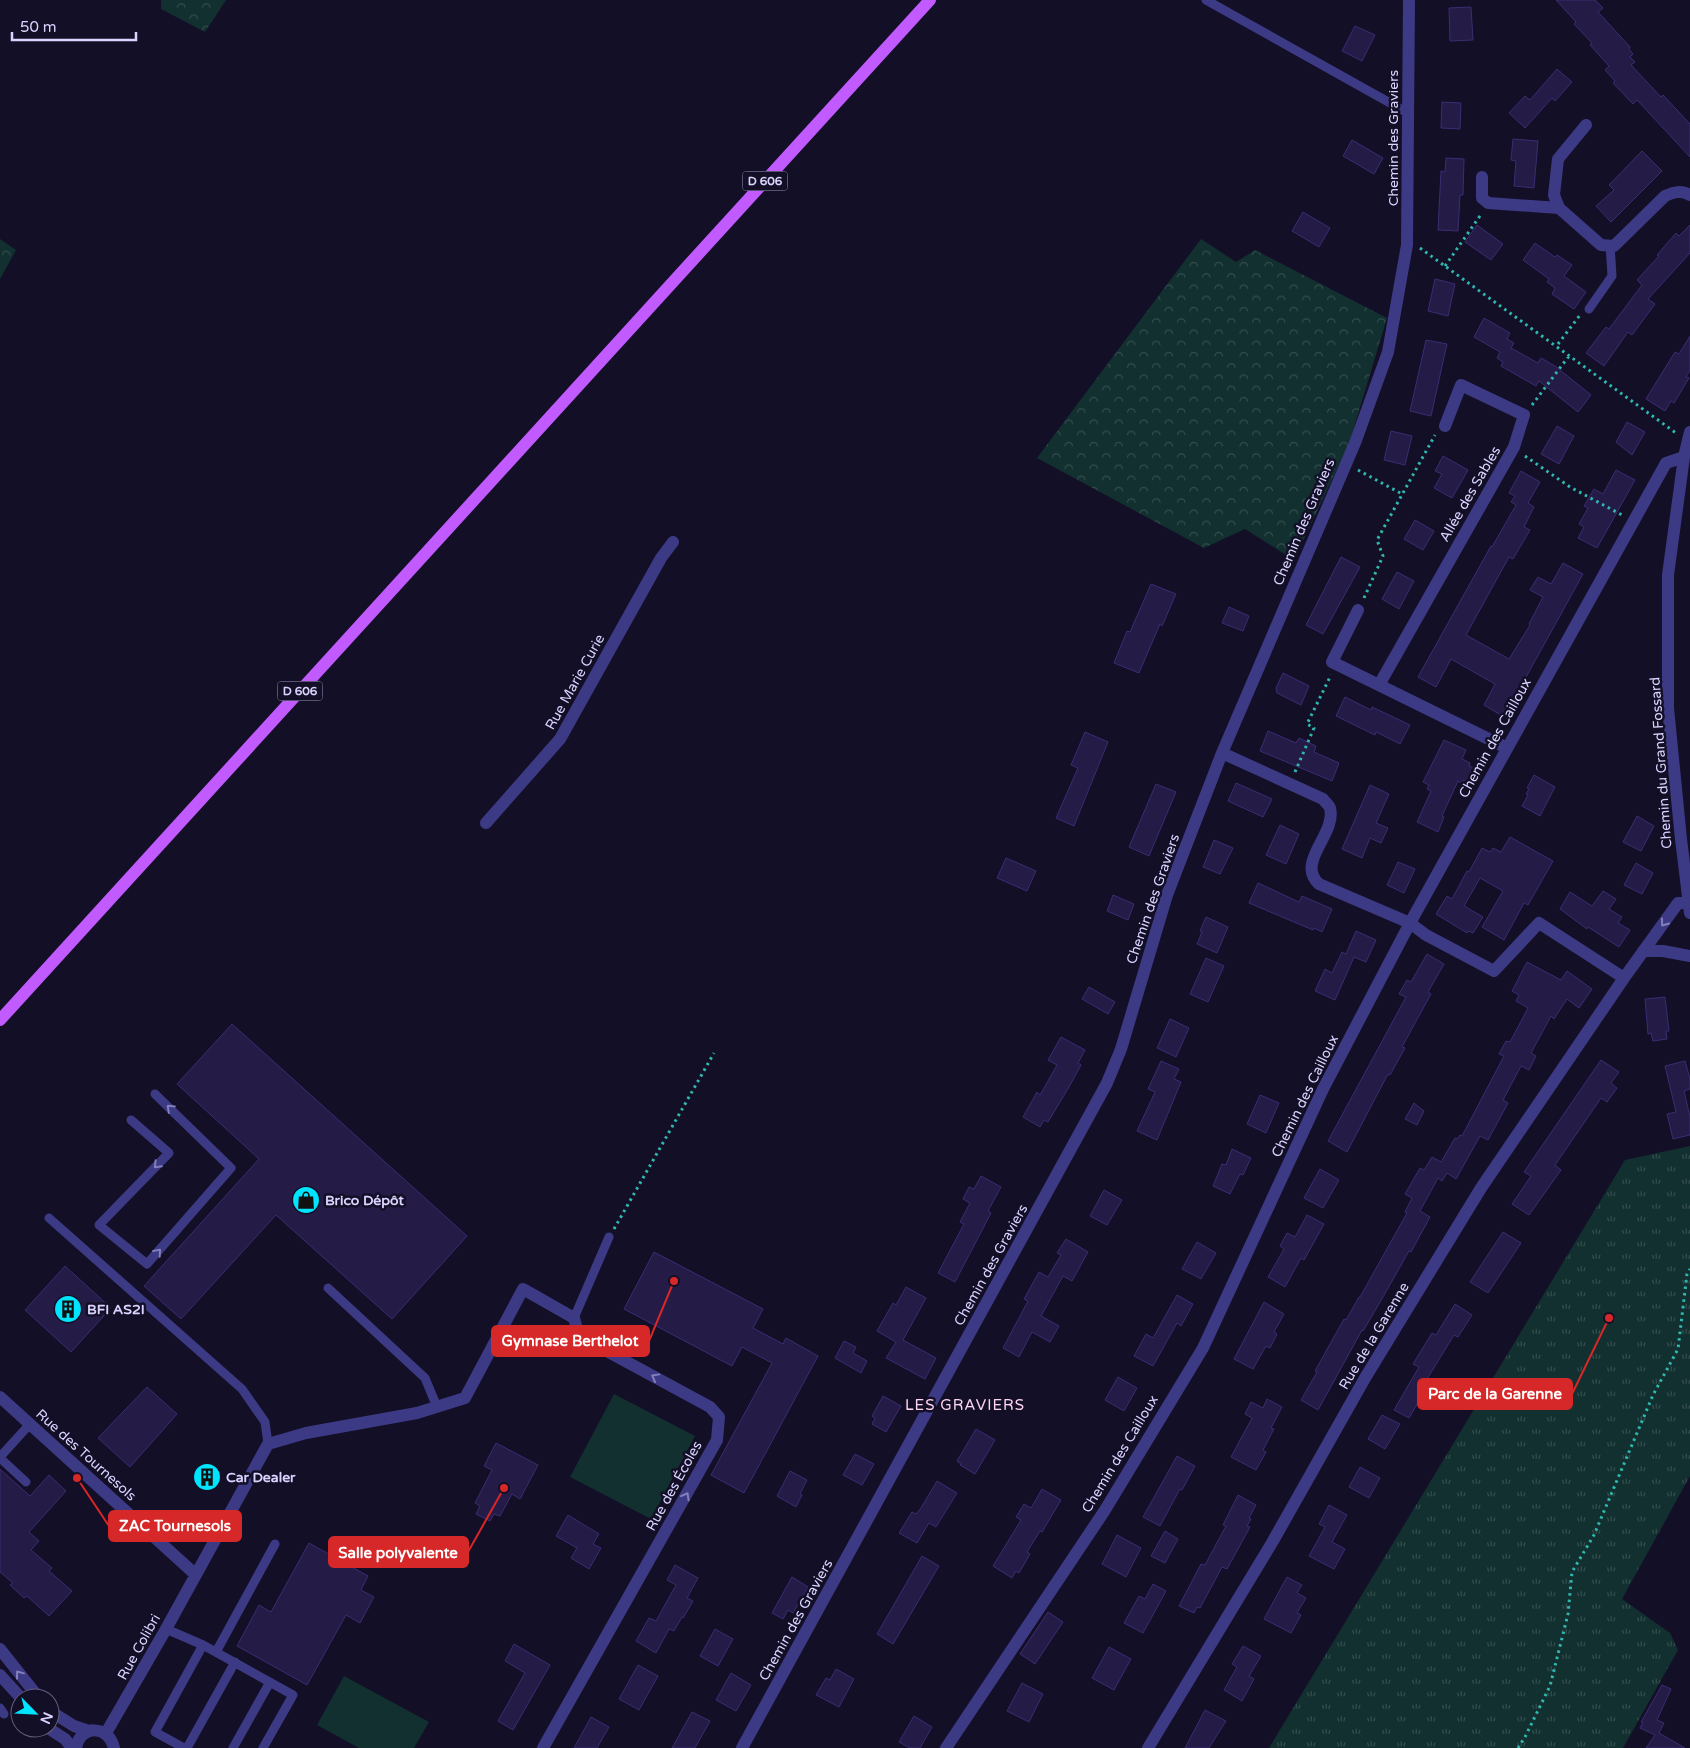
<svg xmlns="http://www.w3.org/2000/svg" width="1690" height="1748" viewBox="0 0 1690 1748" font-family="'Varela Round',sans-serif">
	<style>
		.grass { fill: #12302f }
		.forest { fill: url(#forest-crowns) }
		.park { fill: url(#park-tufts) }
		.building { fill: #241b47; stroke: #3b2d73 }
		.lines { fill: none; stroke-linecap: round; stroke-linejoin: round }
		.path { stroke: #2fb8b0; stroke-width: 3; stroke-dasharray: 2.5 4; stroke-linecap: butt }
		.service { stroke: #3d3a85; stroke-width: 9 }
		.minor { stroke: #3d3a85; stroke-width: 12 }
		.tertiary { stroke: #3d3a85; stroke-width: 12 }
		.primary { stroke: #c25bff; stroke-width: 12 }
		.oneway { stroke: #837fbc }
		.labels { text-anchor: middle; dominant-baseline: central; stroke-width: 5; stroke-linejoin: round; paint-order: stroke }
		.shield { fill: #130f26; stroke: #9e99be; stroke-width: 1 }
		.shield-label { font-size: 12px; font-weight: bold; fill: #d9d4ff }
		.street-label { font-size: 14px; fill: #d9d4ff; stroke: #130f26 }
		.poi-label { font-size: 14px; font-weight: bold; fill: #d9d4ff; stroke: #130f26; text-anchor: start }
		.neighbourhood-label { font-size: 15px; letter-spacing: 1px; fill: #ffd6f0; stroke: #130f26 }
		.leader { fill: none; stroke: #d62828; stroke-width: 2 }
		.callout-dot { fill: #d62828; stroke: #130f26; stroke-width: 2 }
		.callout { fill: #d62828; stroke: #d62828; stroke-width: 2 }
		.callout-label { font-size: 15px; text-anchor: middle; font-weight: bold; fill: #fff }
	</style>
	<defs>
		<pattern id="forest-crowns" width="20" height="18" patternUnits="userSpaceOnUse" patternTransform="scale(1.25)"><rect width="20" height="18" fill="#12302f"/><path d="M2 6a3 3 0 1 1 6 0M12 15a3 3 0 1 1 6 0" fill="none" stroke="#344d4e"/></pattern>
		<pattern id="park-tufts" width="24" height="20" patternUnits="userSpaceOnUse" patternTransform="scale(1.25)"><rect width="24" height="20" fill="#12302f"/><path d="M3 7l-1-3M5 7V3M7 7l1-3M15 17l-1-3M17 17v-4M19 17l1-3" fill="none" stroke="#344d4e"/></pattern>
	</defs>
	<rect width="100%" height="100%" fill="#130f26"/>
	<path class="grass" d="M614,1394L695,1436L651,1519L570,1477Z
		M344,1676L429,1722L414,1748H359L317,1725Z"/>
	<path class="forest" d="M161,0H226L205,32L161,9Z
		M0,239L16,250L0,279Z
		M1201,239L1236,262L1255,250L1387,318L1349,444L1294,560L1245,529L1204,548L1037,458Z"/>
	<path class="park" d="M1690,1146V1476L1622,1599L1670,1633L1678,1650L1623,1748H1269L1625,1160Z"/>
	<path class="building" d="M1556,0H1595L1603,8L1598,12L1630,47L1629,49L1633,54L1630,57L1635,62L1631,65L1661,97L1663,95L1690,124V157L1637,100L1633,104L1613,83L1615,81L1605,70L1609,66L1590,45L1592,43L1574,24L1576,22Z
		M1471,7L1473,40L1450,41L1449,8Z
		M1355,26L1375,35L1362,61L1342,51Z
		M1557,69L1572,82L1555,101L1552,98L1525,128L1509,113L1525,96L1530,100Z
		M1442,102L1461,103L1460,129L1441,128Z
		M1513,139L1538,141L1534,188L1514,186L1516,161L1511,160Z
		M1352,140L1383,158L1374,174L1343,156Z
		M1642,151L1662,171L1611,222L1596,206L1614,190L1609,185Z
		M1446,158L1464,159L1463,195H1460L1458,231L1438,230L1441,171L1445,172Z
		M1303,212L1330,228L1319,247L1292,231Z
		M1477,225L1503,244L1491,260L1465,242Z
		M1690,225V253L1648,299L1655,304L1632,335L1628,332L1604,366L1586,353L1606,327L1609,329L1642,285L1637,280L1659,256L1657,255L1676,233L1679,236Z
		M1535,243L1555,257L1557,255L1572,265L1564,276L1586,292L1574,309L1552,294L1555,288L1547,282L1549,279L1523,260Z
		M1435,279L1455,284L1448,316L1428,311Z
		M1484,318L1510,333L1507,339L1514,343L1511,348L1538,363L1541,358L1555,366L1591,395L1578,412L1539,381L1536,386L1501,366L1503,362L1497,358L1500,352L1474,337Z
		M1690,336V370L1686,377L1689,378L1674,403L1671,401L1665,411L1646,399L1675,352L1679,354Z
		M1426,340L1447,344L1431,416L1410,411Z
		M1627,422L1645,432L1632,455L1616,442Z
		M1557,426L1574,436L1559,464L1541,454Z
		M1391,431L1412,436L1405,465L1384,460Z
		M1443,456L1468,470L1452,498L1434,488L1442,474L1435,471Z
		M1616,470L1635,480L1597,548L1578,538L1584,527L1579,524L1588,508L1584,506L1594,489L1603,494Z
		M1521,471L1540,482L1528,503L1534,507L1524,527L1530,530L1513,559L1509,557L1466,635L1509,659L1530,625L1529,624L1543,597L1530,590L1538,577L1551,584L1563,563L1583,574L1504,717L1484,705L1495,684L1451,659L1436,687L1418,677L1491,546L1492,547L1516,505L1511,502L1515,496L1509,493Z
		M1415,520L1434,531L1423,550L1404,539Z
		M1341,557L1360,567L1323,634L1306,625Z
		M1397,572L1414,581L1399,609L1382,599Z
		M1151,584L1176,594L1162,626L1160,624L1139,673L1114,663L1127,631L1130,632Z
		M1229,607L1249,616L1243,631L1222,623Z
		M1283,673L1309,686L1301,705L1277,693L1276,688Z
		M1345,697L1371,710L1372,707L1410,725L1400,744L1376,732L1375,735L1336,716Z
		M1268,731L1296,743L1299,738L1316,746L1314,752L1339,763L1332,781L1260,751Z
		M1085,732L1108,742L1074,826L1056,818L1078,768L1071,765Z
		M1444,740L1466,750L1462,759L1470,763L1469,766L1474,768L1467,782L1463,780L1461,783L1458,781L1442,816L1444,817L1438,832L1417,822L1431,791L1427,789L1429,785L1423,782Z
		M1534,775L1555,787L1540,816L1522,806L1528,795L1526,794L1529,789L1527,788Z
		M1236,783L1272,799L1263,817L1228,801Z
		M1156,784L1176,792L1149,856L1129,847Z
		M1370,785L1389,794L1376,823L1388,828L1381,843L1370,838L1362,858L1342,849Z
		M1637,816L1654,826L1641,851L1623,842Z
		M1280,825L1299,834L1286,864L1266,855Z
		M1510,837L1553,861L1528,905L1524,903L1504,940L1482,927L1503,891L1480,878L1464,906L1483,917L1473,933L1469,931L1467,933L1436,914L1447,896L1452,899L1467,871L1469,872L1482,848L1490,852L1493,848L1501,852Z
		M1214,840L1233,848L1220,874L1203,867Z
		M1006,858L1036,871L1027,891L997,878Z
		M1398,862L1415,869L1404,893L1387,885Z
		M1636,863L1653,873L1642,894L1624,885Z
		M1258,883L1299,902L1302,896L1332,909L1322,932L1314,928L1313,930L1249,903Z
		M1603,891L1616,899L1609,909L1622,917L1618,923L1630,930L1619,947L1588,927L1587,929L1560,909L1570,892L1592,906Z
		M1113,895L1134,904L1128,920L1107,911Z
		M1206,917L1228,927L1217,953L1197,944L1202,932L1200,931Z
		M1356,931L1376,940L1366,962L1354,957L1335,1000L1315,991L1325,969L1332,973L1342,952L1346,954Z
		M1427,954L1444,964L1428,992L1431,994L1402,1047L1405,1048L1390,1075L1388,1074L1347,1152L1328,1141L1406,997L1399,994L1407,980L1411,982Z
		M1206,958L1224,966L1208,1002L1190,994Z
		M1527,962L1561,980L1567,971L1592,989L1579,1008L1567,999L1554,1019L1551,1016L1531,1053L1536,1056L1529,1070L1521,1066L1503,1100L1508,1103L1488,1140L1480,1136L1456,1179L1447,1173L1442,1181L1438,1178L1420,1211L1430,1217L1411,1252L1409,1251L1383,1297L1363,1331L1362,1330L1318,1410L1301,1400L1317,1372L1315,1371L1344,1319L1346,1320L1359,1297H1360L1407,1213L1405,1212L1412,1198L1405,1194L1420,1168L1424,1170L1432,1157L1441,1162L1455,1138L1457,1139L1460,1135L1462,1136L1504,1056L1499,1054L1506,1041L1510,1042L1528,1008L1516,1001L1519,995L1512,991Z
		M1089,987L1115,1002L1108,1014L1082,999Z
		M1665,997L1669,1031H1666L1667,1039L1653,1041L1651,1033L1648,1034L1645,999Z
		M1170,1019L1189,1028L1176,1057L1157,1048Z
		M232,1024L467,1236L392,1319L276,1215L181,1319L144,1286L259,1159L177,1084Z
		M1061,1037L1085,1050L1078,1063L1081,1065L1069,1087L1048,1122L1044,1120L1040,1127L1023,1117L1037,1092L1040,1095L1057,1065L1048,1060Z
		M1601,1060L1619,1072L1611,1083L1617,1088L1607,1102L1601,1098L1555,1165L1561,1170L1529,1215L1512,1204L1531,1176L1524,1172Z
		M1161,1061L1179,1069L1174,1079L1181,1082L1157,1140L1137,1131L1155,1092L1148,1089Z
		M1685,1061L1690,1079V1089L1684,1091L1690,1117V1135L1673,1139L1667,1114L1676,1112L1665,1066Z
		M1260,1095L1279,1103L1266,1133L1247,1124Z
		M1414,1103L1424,1111L1417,1125L1405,1119Z
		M1232,1149L1251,1158L1243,1175L1240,1174L1230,1194L1213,1186L1222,1164L1226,1165Z
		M1320,1169L1339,1180L1323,1208L1304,1198Z
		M981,1176L1001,1187L988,1211L991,1213L955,1282L938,1273L964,1224L960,1222L970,1203L963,1199L969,1187L974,1189Z
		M1104,1190L1122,1200L1107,1225L1090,1216Z
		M1307,1215L1324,1224L1304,1260L1301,1258L1285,1287L1268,1277L1284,1249L1280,1246L1287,1233L1295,1237Z
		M1503,1232L1521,1243L1488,1293L1470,1282Z
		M1066,1239L1088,1252L1072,1281L1063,1276L1041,1316L1059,1326L1050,1342L1032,1332L1019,1357L1003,1348L1028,1301L1024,1299L1039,1272L1048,1277L1061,1255L1057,1253Z
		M1197,1242L1216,1253L1201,1279L1182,1269Z
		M654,1252L763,1309L753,1328L783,1344L786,1338L818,1356L744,1493L711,1475L772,1363L742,1347L732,1366L624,1309Z
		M65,1266L111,1308L71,1352L25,1310Z
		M906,1287L926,1298L903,1340L936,1358L925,1379L886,1358L896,1342L877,1331L893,1303L896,1305Z
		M1177,1295L1193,1304L1181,1326L1177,1323L1153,1366L1134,1356L1146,1334L1153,1338Z
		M1264,1302L1284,1314L1274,1332L1277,1334L1270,1348L1266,1346L1253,1369L1234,1359Z
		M1455,1304L1472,1315L1458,1337L1454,1335L1419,1392L1423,1394L1409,1418L1394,1410L1419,1367L1413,1364L1432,1333L1436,1335Z
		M844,1341L856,1347L853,1353L867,1361L861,1373L835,1358Z
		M1118,1377L1137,1388L1124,1411L1105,1400Z
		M147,1387L177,1414L130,1467L98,1438Z
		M883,1396L901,1406L886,1432L872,1424L875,1418L872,1416Z
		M1267,1399L1282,1407L1271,1428L1274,1429L1263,1450L1266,1452L1256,1470L1231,1457L1252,1418L1245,1414L1251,1402L1263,1408Z
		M1382,1415L1400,1424L1385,1449L1368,1439Z
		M976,1429L995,1440L975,1474L960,1465L961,1464L957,1461Z
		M496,1443L538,1465L520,1499L512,1494L500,1516L494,1514L490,1521L476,1514L480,1506L475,1503L492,1470L484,1466Z
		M855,1454L874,1464L862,1485L843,1475Z
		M1177,1456L1195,1466L1182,1490L1180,1489L1160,1526L1143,1517Z
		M1360,1467L1380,1478L1369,1498L1349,1487Z
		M0,1469L30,1496L49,1475L66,1491L29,1532L39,1541L31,1550L52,1568L49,1571L72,1591L49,1616L27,1596L24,1598L10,1585L13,1583L0,1572Z
		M790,1471L807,1480L800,1494L802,1495L796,1507L777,1496Z
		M937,1481L957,1493L936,1527L929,1523L917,1543L899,1533L912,1512L916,1514L921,1508Z
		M1042,1489L1061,1500L1042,1532L1040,1531L1027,1552L1030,1554L1019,1573L1016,1571L1012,1578L993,1566L1021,1520L1016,1517L1024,1504L1031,1508Z
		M1238,1495L1256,1505L1249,1518L1251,1519L1247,1526L1250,1527L1227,1569L1222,1567L1200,1608L1197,1607L1194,1613L1179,1606L1201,1564L1205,1565L1226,1526L1223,1525Z
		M1329,1505L1347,1515L1332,1542L1345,1549L1334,1569L1309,1556L1325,1527L1319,1524Z
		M568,1515L599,1534L593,1544L601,1548L589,1569L571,1558L577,1548L556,1536Z
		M1165,1531L1178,1539L1165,1563L1151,1556Z
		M1117,1535L1141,1548L1126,1577L1102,1564Z
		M309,1543L368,1576L361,1590L374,1597L360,1623L346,1615L307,1685L237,1646L259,1605L271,1612Z
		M922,1556L939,1566L893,1644L877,1634Z
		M675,1565L698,1578L687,1598L693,1601L683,1618L682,1617L674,1631L669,1629L656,1653L636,1641L649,1618L656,1621L676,1585L667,1580Z
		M792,1577L808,1587L793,1613L788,1610L783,1619L772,1613Z
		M1287,1577L1302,1585L1297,1593L1306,1598L1297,1613L1301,1615L1291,1633L1264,1619Z
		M1153,1584L1166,1591L1143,1633L1124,1623L1139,1596L1145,1599Z
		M1048,1612L1063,1622L1035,1664L1020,1654Z
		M715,1629L733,1639L718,1666L700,1656Z
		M514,1644L550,1665L513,1730L498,1721L525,1673L505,1661Z
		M1243,1646L1261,1656L1249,1676L1254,1679L1242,1701L1224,1690L1237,1667L1232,1664Z
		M1109,1647L1131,1659L1114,1690L1092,1678Z
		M638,1665L658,1676L639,1710L619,1699Z
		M836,1669L854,1679L839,1707L816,1695L826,1678L830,1680Z
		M731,1673L751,1685L736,1711L716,1700Z
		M1022,1683L1043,1694L1029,1722L1007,1711Z
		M1662,1685L1671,1689L1657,1720L1664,1723L1659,1733L1685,1748H1646L1655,1735L1640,1728L1643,1722H1641Z
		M1205,1710L1226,1721L1209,1748H1185Z
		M692,1712L710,1721L695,1748H672Z
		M914,1716L932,1727L920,1748H910L899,1742Z
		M591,1717L609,1727L597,1748H574Z"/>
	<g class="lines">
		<path class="path" d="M1420,248L1676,433
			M1445,266L1482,213
			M1558,344L1580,315
			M1532,405L1569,356
			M1525,456L1570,487L1622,515
			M1358,470L1402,494
			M1364,598L1383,556L1377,540L1435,435
			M1295,772L1314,728L1307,724L1331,675
			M614,1229L714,1053
			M1518,1748L1525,1737L1550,1686L1568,1614L1572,1572L1594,1535L1653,1395L1678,1349L1687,1274L1690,1269"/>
		<path class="service" d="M1206,0L1408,113
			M1589,309L1612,276L1610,245
			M131,1120L169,1153L99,1225L147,1264L231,1168L155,1094
			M49,1218L242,1389L265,1422L268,1444
			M328,1288L425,1378L437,1407
			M574,1318L609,1237
			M0,1457L29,1425
			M0,1458L26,1482
			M166,1629L203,1645L293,1695L263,1748
			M216,1652L275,1544
			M0,1708L4,1714
			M184,1748L155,1732L203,1645
			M187,1748L235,1662
			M233,1748L270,1682"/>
		<path class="minor" d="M1586,125L1558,159L1554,195L1559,208L1601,245L1614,246L1665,196C1674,192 1681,190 1690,195
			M1482,177V198L1488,203L1559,208
			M1690,432L1684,457L1668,575V708L1681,839L1690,913
			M1358,610L1332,662L1507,748
			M1379,685L1514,447L1524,415L1461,385L1445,426
			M1222,753L1323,799C1325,802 1329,805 1330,808C1337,834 1295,862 1319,884L1410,923L1426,935L1494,971L1539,923L1624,978
			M486,823L560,739L661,558L673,542
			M1643,951H1663L1690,956
			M0,1397L196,1575
			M106,1733L166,1629L268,1444L306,1433L417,1413L465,1398L523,1289L574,1318L579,1336L710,1407L719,1417L717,1440L543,1748
			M742,1748L1107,1083L1121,1049L1167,895L1222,753L1355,443L1388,352L1407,245L1409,0
			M946,1748L1105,1510L1203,1348L1323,1089L1410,923L1666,463L1684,457
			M1148,1748L1273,1541L1365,1378L1481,1188L1624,978L1678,903H1688"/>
		<path class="tertiary" d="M0,1649L39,1698
			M0,1675L21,1698
			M50,1711L74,1726L89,1731
			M48,1728L65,1739L72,1748
			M76,1748C80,1724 109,1725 114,1748"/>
		<path class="primary" d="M0,1020L930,0"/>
	</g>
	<defs><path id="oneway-chevron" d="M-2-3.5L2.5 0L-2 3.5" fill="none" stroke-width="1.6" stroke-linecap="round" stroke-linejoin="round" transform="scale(1.25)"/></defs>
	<g class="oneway">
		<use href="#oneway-chevron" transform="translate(1664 923) rotate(126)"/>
		<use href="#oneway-chevron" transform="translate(170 1108) rotate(-137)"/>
		<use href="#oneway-chevron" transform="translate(157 1165) rotate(135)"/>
		<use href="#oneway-chevron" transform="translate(158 1252) rotate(-49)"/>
		<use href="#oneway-chevron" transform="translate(655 1377) rotate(-151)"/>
		<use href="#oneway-chevron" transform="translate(686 1496) rotate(-61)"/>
		<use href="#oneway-chevron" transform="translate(19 1674) rotate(-127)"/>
	</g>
	<defs>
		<g id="shop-disc" transform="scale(1.4375)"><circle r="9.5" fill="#00e5ff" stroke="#130f26"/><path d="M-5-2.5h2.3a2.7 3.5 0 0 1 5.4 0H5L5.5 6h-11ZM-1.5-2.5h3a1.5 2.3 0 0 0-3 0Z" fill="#111"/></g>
		<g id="building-disc" transform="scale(1.4375)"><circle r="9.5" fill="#00e5ff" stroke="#130f26"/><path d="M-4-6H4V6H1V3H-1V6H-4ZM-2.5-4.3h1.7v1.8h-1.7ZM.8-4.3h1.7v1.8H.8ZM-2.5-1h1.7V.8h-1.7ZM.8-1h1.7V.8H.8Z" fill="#111"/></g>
	</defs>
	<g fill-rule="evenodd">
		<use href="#shop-disc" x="306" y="1200"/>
		<use href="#building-disc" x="68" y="1309"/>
		<use href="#building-disc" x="207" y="1477"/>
	</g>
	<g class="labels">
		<g class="shield">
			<rect x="742.5" y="171.5" width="45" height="19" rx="4"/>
			<rect x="277.5" y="681.5" width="45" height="19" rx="4"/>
		</g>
		<g class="shield-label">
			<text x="765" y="181">D 606</text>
			<text x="300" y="691">D 606</text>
		</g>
		<g class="street-label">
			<text transform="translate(1393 138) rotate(-90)">Chemin des Graviers</text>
			<text transform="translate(1470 494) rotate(-60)">Allée des Sables</text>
			<text transform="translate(1304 522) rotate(-67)">Chemin des Graviers</text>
			<text transform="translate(575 682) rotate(-61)">Rue Marie Curie</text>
			<text transform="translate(1495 738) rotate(-61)">Chemin des Cailloux</text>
			<text transform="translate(1661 763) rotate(-94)">Chemin du Grand Fossard</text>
			<text transform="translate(1153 899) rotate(-71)">Chemin des Graviers</text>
			<text transform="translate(1305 1096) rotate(-64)">Chemin des Cailloux</text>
			<text transform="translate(991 1265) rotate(-61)">Chemin des Graviers</text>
			<text transform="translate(1374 1336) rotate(-59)">Rue de la Garenne</text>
			<text transform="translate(1120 1454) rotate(-59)">Chemin des Cailloux</text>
			<text transform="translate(86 1455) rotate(42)">Rue des Tournesols</text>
			<text transform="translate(674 1486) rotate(-61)">Rue des Écoles</text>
			<text transform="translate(796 1620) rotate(-61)">Chemin des Graviers</text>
			<text transform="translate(139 1647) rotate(-61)">Rue Colibri</text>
		</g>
		<g class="poi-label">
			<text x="325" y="1200">Brico Dépôt</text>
			<text x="87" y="1309">BFI AS2I</text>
			<text x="226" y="1477">Car Dealer</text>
		</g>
		<g class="neighbourhood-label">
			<text x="965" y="1405">LES GRAVIERS</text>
		</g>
	</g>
	<path class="leader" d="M674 1281L649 1341M1609 1318L1572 1394M77 1478L109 1526M504 1488L468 1552"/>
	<g class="callout-dot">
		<circle cx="674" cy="1281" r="5"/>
		<circle cx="1609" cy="1318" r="5"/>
		<circle cx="77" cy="1478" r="5"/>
		<circle cx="504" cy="1488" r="5"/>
	</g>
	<g class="callout">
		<rect x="492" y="1326" width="157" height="30" rx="5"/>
		<rect x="1418" y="1379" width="154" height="30" rx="5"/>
		<rect x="109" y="1511" width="132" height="30" rx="5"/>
		<rect x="329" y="1537" width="139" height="30" rx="5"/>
	</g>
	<g class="callout-label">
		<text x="570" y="1346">Gymnase Berthelot</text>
		<text x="1495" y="1399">Parc de la Garenne</text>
		<text x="175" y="1531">ZAC Tournesols</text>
		<text x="398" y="1558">Salle polyvalente</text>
	</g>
	<g transform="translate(35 1713) rotate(114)"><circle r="24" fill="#130f26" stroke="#625e7d"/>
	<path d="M0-4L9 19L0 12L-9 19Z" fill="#00e5ff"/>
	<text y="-8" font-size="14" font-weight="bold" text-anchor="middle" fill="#d9d4ff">N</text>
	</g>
	<path d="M12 32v8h124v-8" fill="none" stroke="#d9d4ff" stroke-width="2.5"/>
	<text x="20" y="32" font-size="15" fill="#d9d4ff" stroke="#130f26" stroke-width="4" paint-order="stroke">50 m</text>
</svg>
